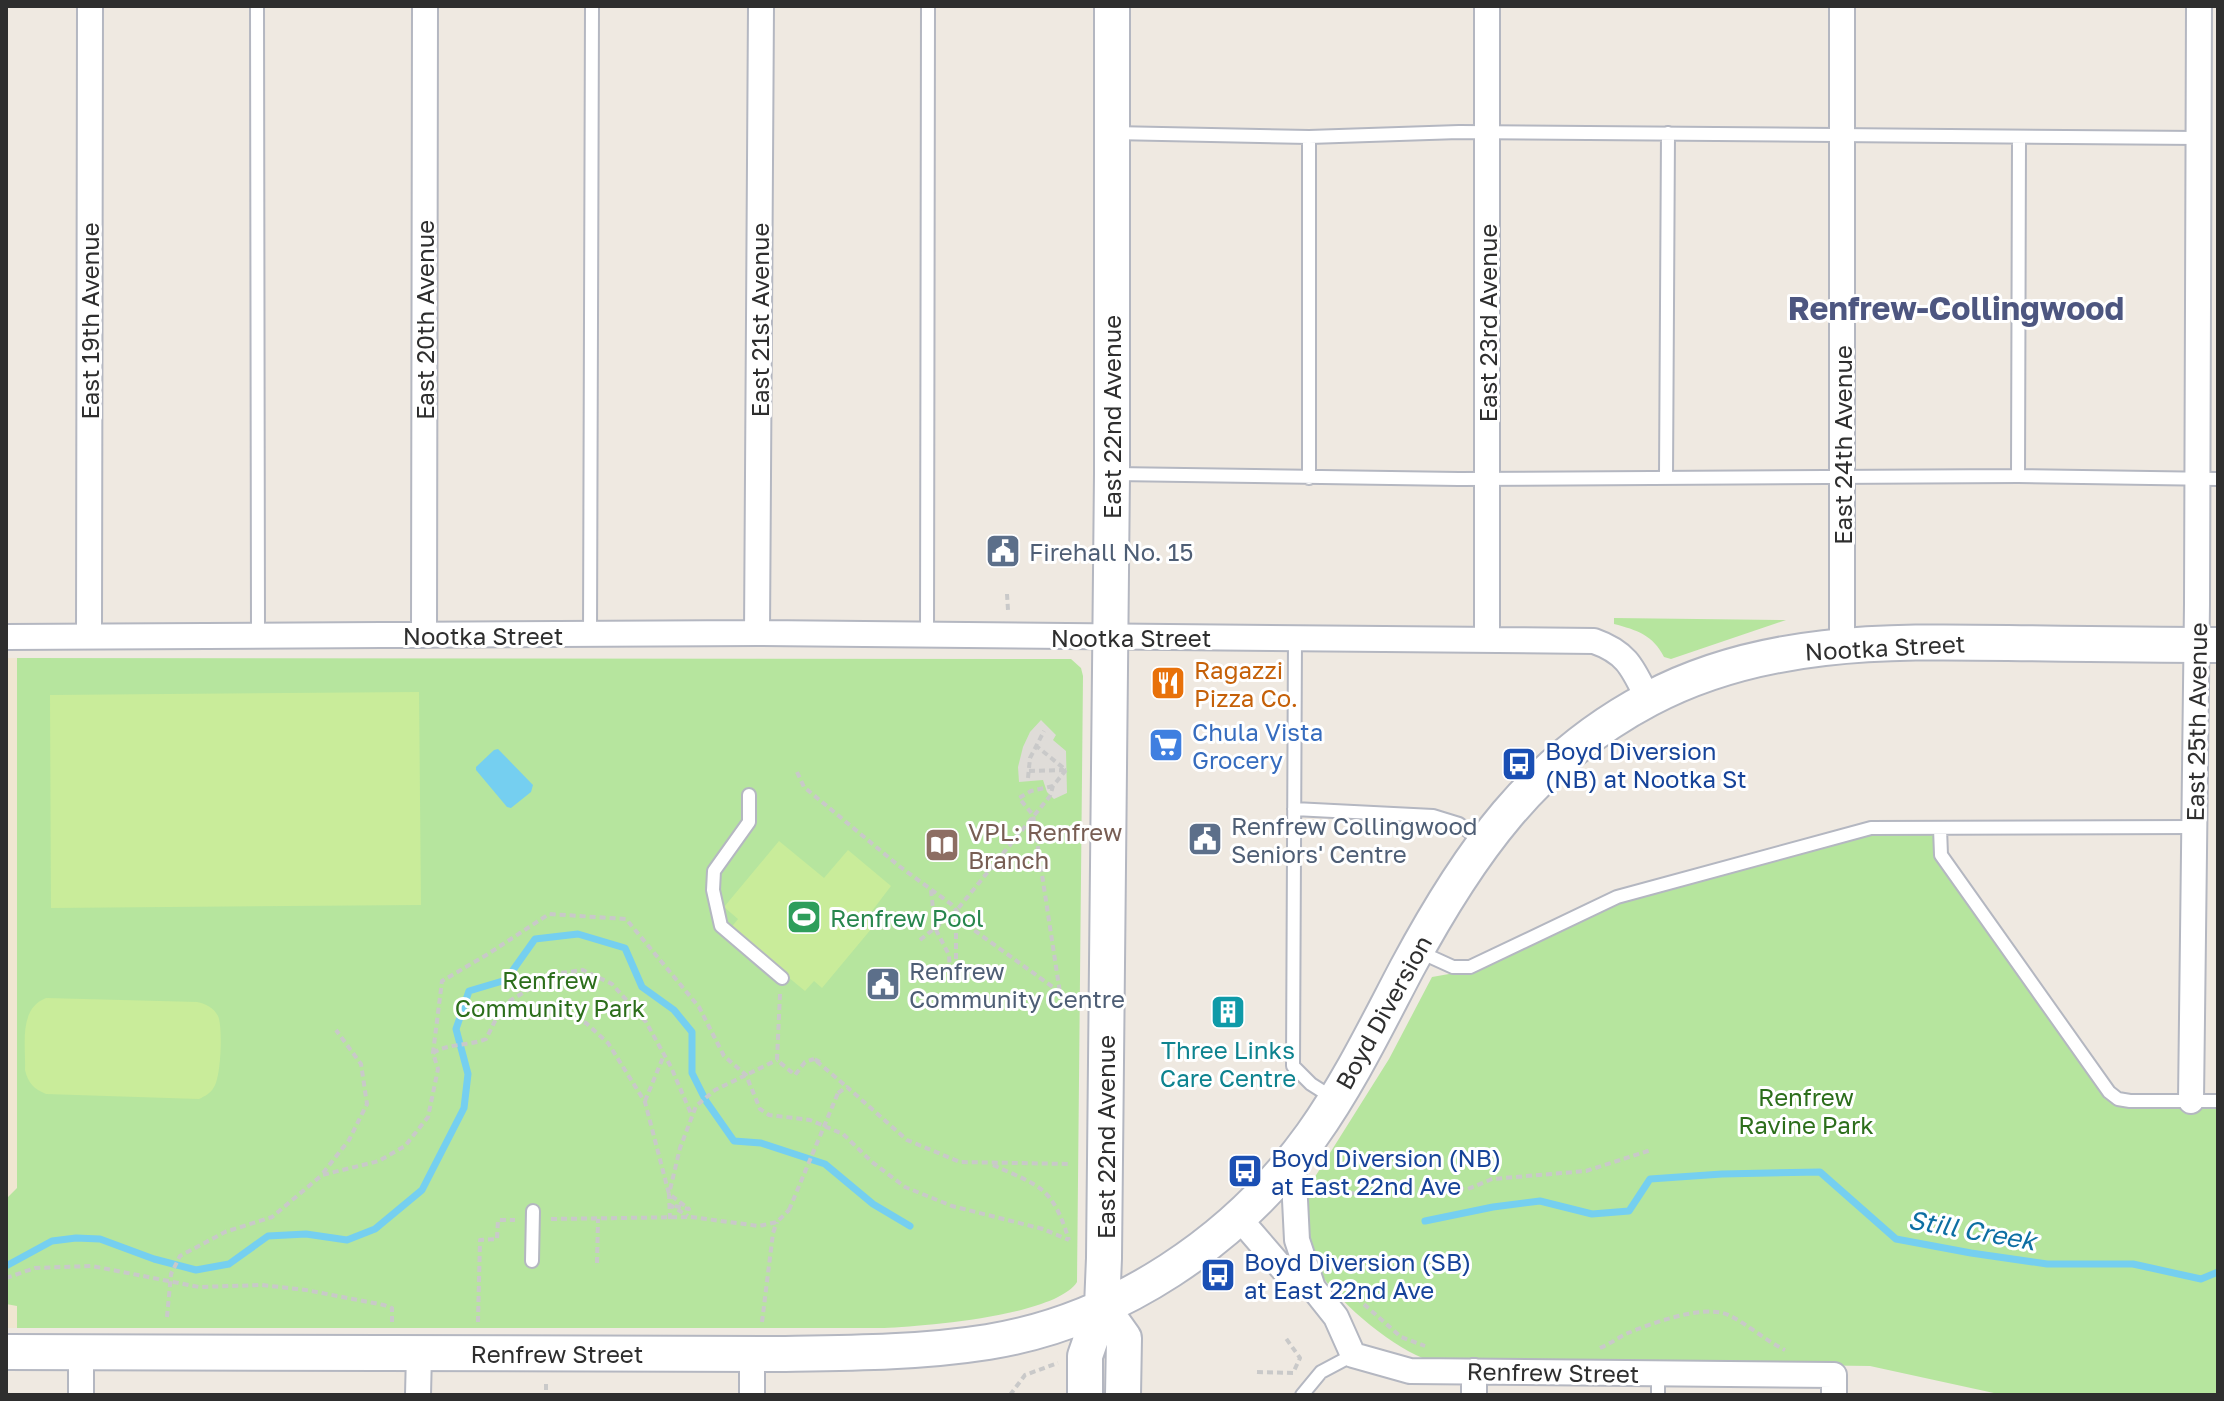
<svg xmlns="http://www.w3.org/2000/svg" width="2224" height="1401" viewBox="0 0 2224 1401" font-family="'Golos Text',sans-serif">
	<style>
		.education { fill: #f0e6d1 }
		.green { fill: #b6e59e }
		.pitch { fill: #c9ec9a }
		.plaza { fill: #dfdcd8 }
		.water { fill: #75cff0 }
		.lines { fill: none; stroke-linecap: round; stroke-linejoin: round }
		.stream { stroke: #75cff0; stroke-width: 7 }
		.lane-casing { stroke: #b4b7c1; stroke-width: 16 }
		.street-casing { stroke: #b4b7c1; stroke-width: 28 }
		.secondary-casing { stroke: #b4b7c1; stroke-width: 38 }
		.path { stroke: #c9c9c9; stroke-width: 4; stroke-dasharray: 6 4; stroke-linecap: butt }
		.lane { stroke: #fff; stroke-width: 12 }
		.street { stroke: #fff; stroke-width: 24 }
		.secondary { stroke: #fff; stroke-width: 34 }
		.path-bridge { stroke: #c9c9c9; stroke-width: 4; stroke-dasharray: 6 4; stroke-linecap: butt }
		.labels { text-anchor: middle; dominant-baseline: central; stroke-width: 6; stroke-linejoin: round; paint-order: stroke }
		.street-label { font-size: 24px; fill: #2e2e2e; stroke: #fff }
		.service-label { font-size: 24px; fill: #4e5e75; stroke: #fff; text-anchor: start }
		.food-label { font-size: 24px; fill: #c56008; stroke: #fff; text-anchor: start }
		.shop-label { font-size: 24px; fill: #366cbe; stroke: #fff; text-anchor: start }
		.transit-label { font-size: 24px; fill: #164399; stroke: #fff; text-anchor: start }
		.education-label { font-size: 24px; fill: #785e54; stroke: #fff; text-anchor: start }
		.leisure-label { font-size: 24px; fill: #27864d; stroke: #fff; text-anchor: start }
		.park-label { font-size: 24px; fill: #2c6e1b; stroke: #fff }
		.culture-label { font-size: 24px; fill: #0d838f; stroke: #fff }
		.water-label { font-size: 26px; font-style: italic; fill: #0d6fa3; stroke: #fff }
		.district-label { font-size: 32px; font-weight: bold; fill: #4d5680; stroke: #fff }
	</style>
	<rect width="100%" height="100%" fill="#efe9e1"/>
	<path class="education" d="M6,658H17V1328H6Z"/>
	<path class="green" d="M1614,618L1786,620L1671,659L1664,657C1653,635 1637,630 1614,624Z
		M17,658L1071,659L1081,668L1083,676L1077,1282C1055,1316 925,1326 884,1328H17V1306L6,1304V1199L17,1188Z
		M1871,828H1940L1941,855L2118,1099L2218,1101V1395H2003L1870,1366L1428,1360C1391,1348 1316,1287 1308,1247C1303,1224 1305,1201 1313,1180L1389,1059L1432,977L1483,968L1481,962L1617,897Z"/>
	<path class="pitch" d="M419,692L421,905L51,908L50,695Z
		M779,841L824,878L848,850L891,886L869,915L877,922L822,988L814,981L805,991L730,929L738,919L724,907Z
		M46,998L197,1002C206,1004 213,1007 218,1016C223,1027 221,1077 214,1087C210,1094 205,1096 199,1099L46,1094C34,1089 28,1083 25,1070C26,1045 18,1009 46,998Z"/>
	<path class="plaza" d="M1041,720L1056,735L1053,740L1066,751L1067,793L1054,799L1047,792L1043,780L1019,782L1018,767L1023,747L1030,732Z"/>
	<path class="water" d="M498,749L533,785L531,792L511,808L507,807L476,770V767L494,750Z"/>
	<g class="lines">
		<path class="stream" d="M1425,1221L1493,1207L1540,1201L1592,1214L1629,1211L1650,1179L1722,1174L1820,1172L1896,1239L1971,1253L2047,1264H2133L2201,1279L2218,1272
			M6,1266L52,1241L76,1238L100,1239L154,1259L196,1270L229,1264L268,1236L306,1234L347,1240L375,1229L422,1190L464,1108L468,1074L456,1029L469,991L506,980L535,939L578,934L625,948L642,987L674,1010L692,1032V1073L706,1101L734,1141L761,1143L825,1164L873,1204L910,1226"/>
		<g class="lane-casing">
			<path id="lane" d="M257,6L258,636
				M1113,133L1309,137L1459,132L2199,138
				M1115,474L1459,479L2018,476L2218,479
				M2018,476L2019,138
				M1666,477L1668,133
				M1309,478V137
				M590,635L592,6
				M927,636L928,6
				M1295,638L1293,1066L1311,1084L1333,1098
				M749,795V822L714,871L713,890L721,926L782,978
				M1294,809L1433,816L1459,824L1483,842
				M1940,828L1941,855L2109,1092L2118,1099L2130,1101H2218
				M1420,952L1453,967H1470L1617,897L1871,828L2195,827
				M532,1261L533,1211
				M1302,1395L1321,1372L1353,1355
				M1658,1395V1373"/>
		</g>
		<g class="street-casing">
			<path id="street" d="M757,633L761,6
				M424,635L425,6
				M89,636L90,6
				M6,637L757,633L1594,641C1628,653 1633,669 1648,699
				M1487,640V6
				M1842,645V6
				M2191,1101L2197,604L2199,6
				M1293,1160L1297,1240L1313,1288
				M1238,1217L1288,1275L1313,1288L1336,1317L1353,1355L1410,1371L1834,1375V1395
				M1474,1371V1395
				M81,1395V1352
				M418,1395L419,1353
				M752,1395V1353"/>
		</g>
		<g class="secondary-casing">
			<path id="secondary" d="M1102,1307L1124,1338L1123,1395
				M6,1352L778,1354C848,1353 918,1353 988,1342C1117,1321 1236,1241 1312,1135C1349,1083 1377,1025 1407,968C1467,856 1533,760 1649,699C1760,640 1885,641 2008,643C2078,644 2148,645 2218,645
				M1085,1395V1356L1102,1307L1104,1258L1112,474V6"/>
		</g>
		<path class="path" d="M1007,594L1008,610
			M1035,745L1066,770
			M1029,771L1064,770
			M797,772L804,787L899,866L951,904L971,928L1068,998
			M1028,778L1030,758L1044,731
			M1053,786L1031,791L1019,798L1033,815L1060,993
			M931,890L935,928L949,955L950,974L956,976
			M956,913V976
			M920,940L956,911L1050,796L1053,786L1066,770H1070
			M780,994L777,1060L795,1075L805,1062L814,1059
			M506,1005L556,1013L586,1023L608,1043L645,1102L669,1194L689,1209L670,1205L688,1216
			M433,1053C449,1043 469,1046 486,1039L503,1005L554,974L583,970L612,984L646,1022L671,1067L692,1116
			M820,1062L814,1059L847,1087
			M838,1093L847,1087L907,1140L960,1162L1070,1164
			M645,1101L664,1055
			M993,1165C1042,1187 1052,1187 1069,1240
			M323,1173L349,1140L367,1104L361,1064L336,1030
			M1318,1194L1365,1193L1378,1196L1384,1183L1428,1191L1438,1188L1468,1189L1492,1179L1586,1171L1651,1150
			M551,1219L691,1217L759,1226L777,1222L789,1210
			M670,1219L669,1194L680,1148L696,1106L715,1090L777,1060
			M597,1263L598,1219
			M6,1278L35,1268L92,1266L199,1287L262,1285L306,1290L384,1305L392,1308V1326
			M1349,1291L1401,1337L1425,1346
			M167,1317L171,1274L180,1256L225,1232L272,1217L322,1175L379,1161L405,1146L428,1117L438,1069L433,1053L442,981L488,954L549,914L626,919L699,1007L724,1056L746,1075L760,1109L769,1115L810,1120L843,1134L872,1162L905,1187L952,1206L1043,1229L1069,1240
			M478,1322L480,1240L497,1239L498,1220H515
			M762,1322L773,1233L777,1222
			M1600,1348C1610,1344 1619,1337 1628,1333C1652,1323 1702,1305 1726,1314C1747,1323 1764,1340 1785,1350
			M1257,1372L1293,1373L1300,1358L1285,1337
			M546,1384V1395
			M1010,1395L1025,1375L1058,1363"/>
		<use href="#lane" class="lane"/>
		<use href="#street" class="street"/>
		<use href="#secondary" class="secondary"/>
		<path class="path-bridge" d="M789,1210L838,1093"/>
	</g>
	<defs>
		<g id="civic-square" transform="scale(1.8)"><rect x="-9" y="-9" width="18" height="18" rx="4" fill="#5c6f8a" stroke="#fff"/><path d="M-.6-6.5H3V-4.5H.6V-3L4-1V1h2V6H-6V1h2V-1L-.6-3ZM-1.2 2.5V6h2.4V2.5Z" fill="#fff"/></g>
		<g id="restaurant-square" transform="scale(1.8)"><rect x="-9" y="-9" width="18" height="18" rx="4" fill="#e8710a" stroke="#fff"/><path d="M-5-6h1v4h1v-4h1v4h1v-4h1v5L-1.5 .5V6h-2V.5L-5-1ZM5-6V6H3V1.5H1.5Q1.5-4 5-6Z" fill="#fff"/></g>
		<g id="supermarket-square" transform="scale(1.8)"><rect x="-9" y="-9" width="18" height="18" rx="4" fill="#3f7fe0" stroke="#fff"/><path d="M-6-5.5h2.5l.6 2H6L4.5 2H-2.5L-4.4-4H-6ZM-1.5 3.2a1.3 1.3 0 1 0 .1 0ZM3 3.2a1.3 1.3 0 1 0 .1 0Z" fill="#fff"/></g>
		<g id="bus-square" transform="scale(1.8)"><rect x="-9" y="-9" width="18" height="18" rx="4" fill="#1a4fb4" stroke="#fff"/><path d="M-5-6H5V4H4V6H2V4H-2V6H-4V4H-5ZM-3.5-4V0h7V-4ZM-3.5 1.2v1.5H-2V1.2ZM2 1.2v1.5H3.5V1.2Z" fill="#fff"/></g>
		<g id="library-square" transform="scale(1.8)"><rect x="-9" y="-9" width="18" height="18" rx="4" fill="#8d6e63" stroke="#fff"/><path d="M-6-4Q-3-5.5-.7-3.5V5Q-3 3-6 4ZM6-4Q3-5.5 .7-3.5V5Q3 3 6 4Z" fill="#fff"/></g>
		<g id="stadium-square" transform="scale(1.8)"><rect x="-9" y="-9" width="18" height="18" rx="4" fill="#2e9e5b" stroke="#fff"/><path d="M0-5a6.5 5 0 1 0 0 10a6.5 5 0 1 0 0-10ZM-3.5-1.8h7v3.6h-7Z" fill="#fff"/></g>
		<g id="building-square" transform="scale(1.8)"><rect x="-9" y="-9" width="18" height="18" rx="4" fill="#0f9aa8" stroke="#fff"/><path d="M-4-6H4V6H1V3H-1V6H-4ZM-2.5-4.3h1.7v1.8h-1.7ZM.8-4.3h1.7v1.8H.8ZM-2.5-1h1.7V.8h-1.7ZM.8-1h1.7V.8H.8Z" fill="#fff"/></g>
	</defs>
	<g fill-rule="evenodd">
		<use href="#civic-square" x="1003" y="551"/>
		<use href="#restaurant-square" x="1168" y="683"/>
		<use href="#supermarket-square" x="1166" y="745"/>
		<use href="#bus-square" x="1519" y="764"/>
		<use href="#civic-square" x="1205" y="839"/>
		<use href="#library-square" x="942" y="845"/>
		<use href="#stadium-square" x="804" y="917"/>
		<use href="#civic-square" x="883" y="984"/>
		<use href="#building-square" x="1228" y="1012"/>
		<use href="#bus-square" x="1245" y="1171"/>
		<use href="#bus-square" x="1218" y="1275"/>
	</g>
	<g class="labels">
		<g class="street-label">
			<text transform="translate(424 320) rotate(-90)">East 20th Avenue</text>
			<text transform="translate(759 320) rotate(-90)">East 21st Avenue</text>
			<text transform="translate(89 321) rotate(-90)">East 19th Avenue</text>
			<text transform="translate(1487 323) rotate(-90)">East 23rd Avenue</text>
			<text transform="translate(1111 417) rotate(-90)">East 22nd Avenue</text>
			<text transform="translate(1842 445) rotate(-90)">East 24th Avenue</text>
			<text x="483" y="635">Nootka Street</text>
			<text x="1131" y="637">Nootka Street</text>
			<text transform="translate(1885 647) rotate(-3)">Nootka Street</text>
			<text transform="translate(2196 722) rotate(-89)">East 25th Avenue</text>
			<text transform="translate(1383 1012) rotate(-61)">Boyd Diversion</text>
			<text transform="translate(1105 1137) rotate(-90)">East 22nd Avenue</text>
			<text x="557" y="1353">Renfrew Street</text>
			<text transform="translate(1553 1372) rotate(1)">Renfrew Street</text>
		</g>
		<g class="service-label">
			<text x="1029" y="551">Firehall No. 15</text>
			<text x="1231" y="825">Renfrew Collingwood<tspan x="1231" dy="28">Seniors' Centre</tspan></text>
			<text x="909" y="970">Renfrew<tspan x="909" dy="28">Community Centre</tspan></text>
		</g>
		<g class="food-label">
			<text x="1194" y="669">Ragazzi<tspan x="1194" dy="28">Pizza Co.</tspan></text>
		</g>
		<g class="shop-label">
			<text x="1192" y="731">Chula Vista<tspan x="1192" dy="28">Grocery</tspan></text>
		</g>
		<g class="transit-label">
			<text x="1545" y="750">Boyd Diversion<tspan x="1545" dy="28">(NB) at Nootka St</tspan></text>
			<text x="1271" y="1157">Boyd Diversion (NB)<tspan x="1271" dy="28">at East 22nd Ave</tspan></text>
			<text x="1244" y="1261">Boyd Diversion (SB)<tspan x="1244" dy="28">at East 22nd Ave</tspan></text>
		</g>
		<g class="education-label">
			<text x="968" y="831">VPL: Renfrew<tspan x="968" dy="28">Branch</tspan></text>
		</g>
		<g class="leisure-label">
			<text x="830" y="917">Renfrew Pool</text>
		</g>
		<g class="park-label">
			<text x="550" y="979">Renfrew<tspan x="550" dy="28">Community Park</tspan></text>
			<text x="1806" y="1096">Renfrew<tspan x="1806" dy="28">Ravine Park</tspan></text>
		</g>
		<g class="culture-label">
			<text x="1228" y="1049">Three Links<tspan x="1228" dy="28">Care Centre</tspan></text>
		</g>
		<g class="water-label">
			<text transform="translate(1972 1230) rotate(10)">Still Creek</text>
		</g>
		<g class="district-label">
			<text x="1956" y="308">Renfrew-Collingwood</text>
		</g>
	</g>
	<rect width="2224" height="1401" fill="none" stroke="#2e2e2e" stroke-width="16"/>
</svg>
